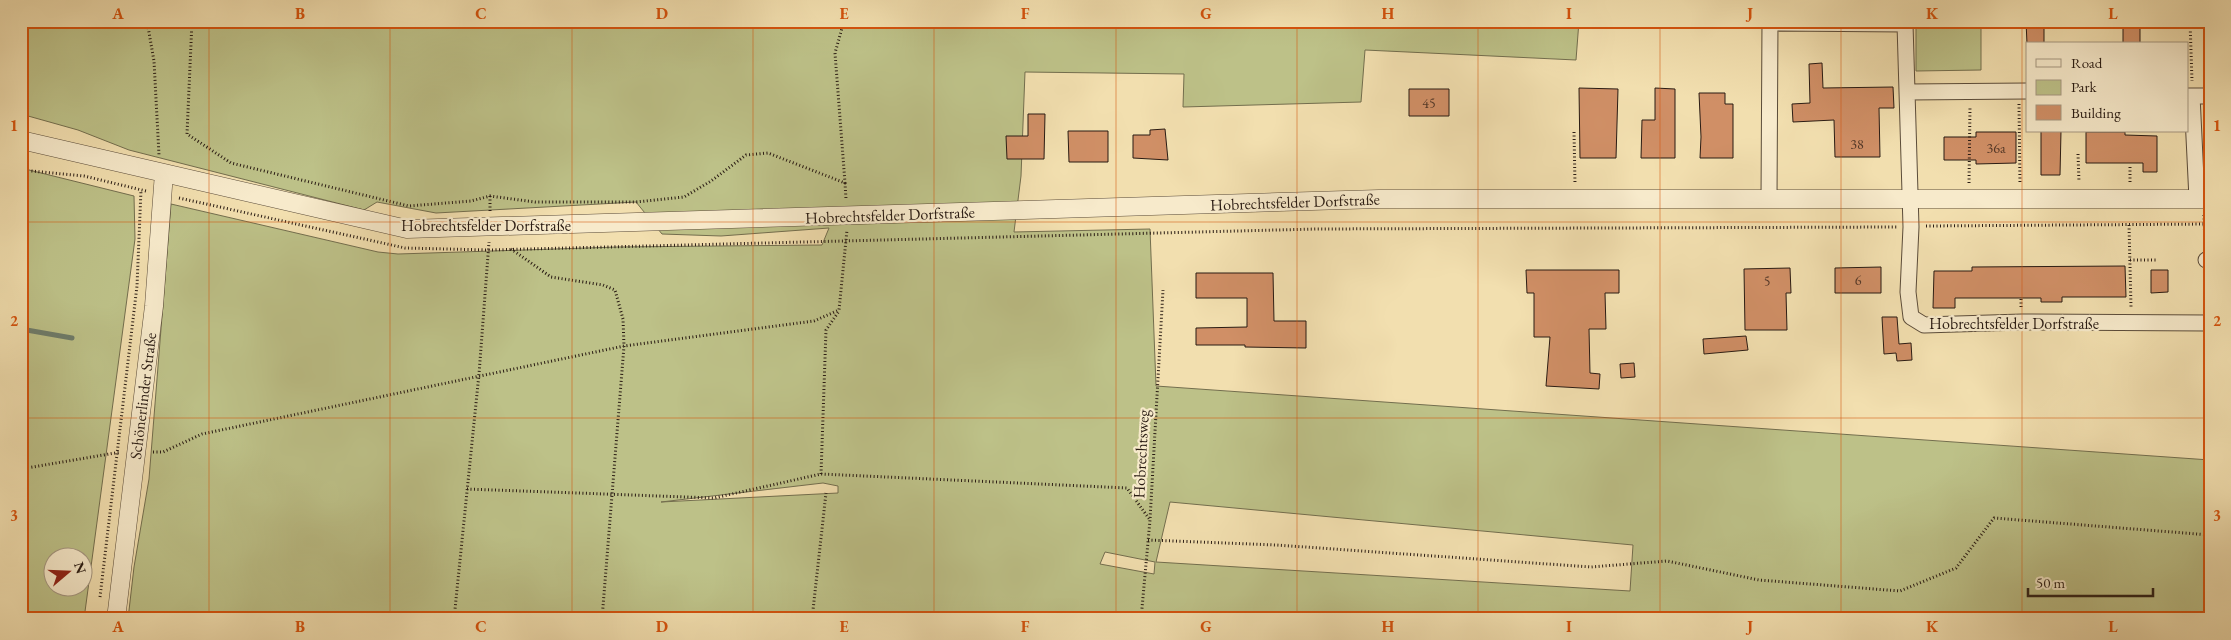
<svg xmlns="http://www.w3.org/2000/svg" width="2231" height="640" viewBox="0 0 2231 640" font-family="'EB Garamond',serif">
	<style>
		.green { fill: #bdc188; stroke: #736e4e; fill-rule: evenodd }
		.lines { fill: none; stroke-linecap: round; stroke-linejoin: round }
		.stream { stroke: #6e7c6b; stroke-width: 5 }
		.building { fill: #d08f66; stroke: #291b13 }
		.minor-casing { stroke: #5b4c3a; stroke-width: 17 }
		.tertiary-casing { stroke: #5b4c3a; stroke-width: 19 }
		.path { stroke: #291b13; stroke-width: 3; stroke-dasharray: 1 2.5; stroke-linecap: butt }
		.minor { stroke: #f7eacb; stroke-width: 15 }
		.tertiary { stroke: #f7eacb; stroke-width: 18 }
		.grid { fill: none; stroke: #d5530d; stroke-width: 1; stroke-opacity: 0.55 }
		.labels { text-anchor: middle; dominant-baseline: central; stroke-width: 4.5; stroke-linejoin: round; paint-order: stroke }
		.number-label { font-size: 14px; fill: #533828 }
		.street-label { font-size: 16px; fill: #291b13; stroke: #f7eacb }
		.neatline { fill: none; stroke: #d5530d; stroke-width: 2 }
		.grid-label { font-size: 16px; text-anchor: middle; font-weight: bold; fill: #d5530d }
	</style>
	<rect width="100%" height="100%" fill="#f2dfaf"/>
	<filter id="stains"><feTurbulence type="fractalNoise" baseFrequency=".004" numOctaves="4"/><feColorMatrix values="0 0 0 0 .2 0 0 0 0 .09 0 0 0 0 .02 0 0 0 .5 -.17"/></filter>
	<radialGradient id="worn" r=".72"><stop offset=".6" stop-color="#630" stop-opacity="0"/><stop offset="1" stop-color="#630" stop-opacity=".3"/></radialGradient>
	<path class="green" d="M21,21H1579L1576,60L1365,50L1361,102L1183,107L1184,74L1025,72L1021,176L1014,232L1150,229L1156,386L2210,460V537L2208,538H2210V619H128L134,567L149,479L171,204L378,252L398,254L618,247L822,245L829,228L721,236L662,234L636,202L436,213L377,202L364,210L129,150L78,130L21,114ZM823,483L838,486V493L661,502ZM1170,502L1633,545L1630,591L1156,562ZM1105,552L1155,562L1154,574L1100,564Z
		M1916,21H1981V70L1916,71Z
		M21,168L134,196L135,239L84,619H21ZM52,558H82V588H52Z"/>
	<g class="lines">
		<path class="stream" d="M21,329L72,338"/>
	</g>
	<path class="building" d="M2026,21H2044V44H2027Z
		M2123,21H2140V44H2123Z
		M1822,63L1823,88L1893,87L1894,108H1879L1880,157H1835L1834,120L1793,122L1792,104L1810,103L1809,64Z
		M1579,88L1618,89L1616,158H1580Z
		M1655,88L1675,89V158H1641L1642,120H1655Z
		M1409,89H1449V116H1409Z
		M1699,93H1725V104H1733V158H1700L1701,137Z
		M1028,114H1045L1044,159H1007L1006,136H1028Z
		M1165,129L1168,160L1133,158V135H1150V130Z
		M1068,131H1108V162H1069Z
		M2041,131H2061L2060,175H2041Z
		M1976,132H2016V163L1976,164V160H1944V137H1976Z
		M2086,132H2125V135L2157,136V172H2143V163H2086Z
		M2125,266L2126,297H2062V302H2041V298H1955V308H1933L1934,271H1972V267Z
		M1881,267V293H1835V268Z
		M1790,268L1791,293H1786L1787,330H1745L1744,269Z
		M1526,270H1619V293H1605L1606,329H1589L1590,373L1600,374L1599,389L1546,386L1550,337H1534V293H1527Z
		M2151,270H2168V292L2151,293Z
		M1196,273H1273L1274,321H1306V348L1245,347V345H1196V328L1247,327V298H1196Z
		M1882,317H1897L1899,344L1911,343L1912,360L1897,361L1896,353L1884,354Z
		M1746,336L1748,350L1704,354L1703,339Z
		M1634,363L1635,377L1621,378L1620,364Z"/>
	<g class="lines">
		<g class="minor-casing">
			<path id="minor" d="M1770,23L1905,24L1911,227L1908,292L1911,317L1924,325L2022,322L2208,323
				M1908,92L2027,91
				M2187,96H2210
				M2192,96L2197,199
				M1769,199L1770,21
				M2206,260H2210"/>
		</g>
		<g class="tertiary-casing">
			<path id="tertiary" d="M21,140L407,229L1379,199H2210
				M116,619L154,306L164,173"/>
		</g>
		<path class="path" d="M147,21L154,61L159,155
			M192,21L187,134L231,163L409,206L471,201L490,196L535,202H636L684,197L711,181L746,155L768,153L845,183L835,53L844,21
			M2190,21L2192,81
			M2019,104L2020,183
			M1574,132L1575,184
			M2078,154L2079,182
			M21,170L84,176L146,191
			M2130,182V165
			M845,183L846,199
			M1969,183L1970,107
			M490,196V211
			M179,198L405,248L489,250L1316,229L1897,227
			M2204,215L2205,247
			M2129,225L2131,307
			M1926,226L2210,224
			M511,249L551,277L603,285L615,290L623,319L624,346L602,619
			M2130,260H2157
			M2206,275L2207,309
			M2021,299V309
			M2208,338L2210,382
			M153,452H163L202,434L624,346L814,321L839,310L847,230
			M21,469L121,452
			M821,474L826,330L839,311
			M467,489L714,498L821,474L1127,488L1150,520
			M1148,540L1276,545L1591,567L1667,561L1759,580L1900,591L1956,568L1994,518L2210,535
			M100,597L137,286L141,190
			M454,619L479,374L489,242
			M812,619L826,493
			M1141,619L1150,520L1163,290"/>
		<use href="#minor" class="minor"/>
		<use href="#tertiary" class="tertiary"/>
	</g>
	<path class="grid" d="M209,21V619M390,21V619M572,21V619M753,21V619M934,21V619M1116,21V619M1297,21V619M1478,21V619M1660,21V619M1841,21V619M2022,21V619M21,222H2210M21,418H2210"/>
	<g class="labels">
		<g class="number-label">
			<text x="1429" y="103">45</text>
			<text x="1857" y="144">38</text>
			<text x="1996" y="148">36a</text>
			<text x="1858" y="280">6</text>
			<text x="1767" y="281">5</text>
		</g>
		<g class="street-label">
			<text transform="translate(1295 202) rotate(-2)">Hobrechtsfelder Dorfstraße</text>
			<text transform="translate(890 215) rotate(-2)">Hobrechtsfelder Dorfstraße</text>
			<text x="486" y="225">Hobrechtsfelder Dorfstraße</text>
			<text x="2014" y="323">Hobrechtsfelder Dorfstraße</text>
			<text transform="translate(143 396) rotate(-83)">Schönerlinder Straße</text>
			<text transform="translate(1141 454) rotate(-87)">Hobrechtsweg</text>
		</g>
	</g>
	<rect width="2231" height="640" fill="none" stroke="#f2dfaf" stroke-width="55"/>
	<rect x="2026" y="42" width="162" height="90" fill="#f7eacb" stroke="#a59781"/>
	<rect x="2036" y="59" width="25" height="8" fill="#f7eacb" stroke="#a59781"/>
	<text x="2071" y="68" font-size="15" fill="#291b13">Road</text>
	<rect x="2036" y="80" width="25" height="15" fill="#bdc188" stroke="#a59781"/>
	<text x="2071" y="92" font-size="15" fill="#291b13">Park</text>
	<rect x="2036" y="105" width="25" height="15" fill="#d08f66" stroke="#a59781"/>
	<text x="2071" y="118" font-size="15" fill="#291b13">Building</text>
	<g transform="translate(68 572) rotate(71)"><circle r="24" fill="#f7eacb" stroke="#a59781"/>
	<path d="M0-4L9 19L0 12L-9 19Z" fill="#8f2418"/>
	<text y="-8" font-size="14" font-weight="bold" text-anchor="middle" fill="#291b13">N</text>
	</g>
	<path d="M2028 588v8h125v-8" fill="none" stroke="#291b13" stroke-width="2.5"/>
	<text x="2036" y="588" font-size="15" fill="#291b13" stroke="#f7eacb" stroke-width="4" paint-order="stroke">50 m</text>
	<rect x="28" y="28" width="2176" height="584" class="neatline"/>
	<g class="grid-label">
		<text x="118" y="19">A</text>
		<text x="300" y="19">B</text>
		<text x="481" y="19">C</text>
		<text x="662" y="19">D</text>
		<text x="844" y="19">E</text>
		<text x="1025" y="19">F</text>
		<text x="1206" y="19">G</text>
		<text x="1388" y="19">H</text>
		<text x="1569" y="19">I</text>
		<text x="1750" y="19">J</text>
		<text x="1932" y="19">K</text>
		<text x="2113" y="19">L</text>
		<text x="14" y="131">1</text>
		<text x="2217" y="131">1</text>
		<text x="14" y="326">2</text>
		<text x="2217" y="326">2</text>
		<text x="14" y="521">3</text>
		<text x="2217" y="521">3</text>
		<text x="118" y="632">A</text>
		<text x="300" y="632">B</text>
		<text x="481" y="632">C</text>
		<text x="662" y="632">D</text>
		<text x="844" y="632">E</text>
		<text x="1025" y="632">F</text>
		<text x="1206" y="632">G</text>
		<text x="1388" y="632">H</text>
		<text x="1569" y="632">I</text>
		<text x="1750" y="632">J</text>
		<text x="1932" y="632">K</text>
		<text x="2113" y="632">L</text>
	</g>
	<rect width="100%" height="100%" filter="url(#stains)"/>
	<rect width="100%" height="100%" fill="url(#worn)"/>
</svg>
